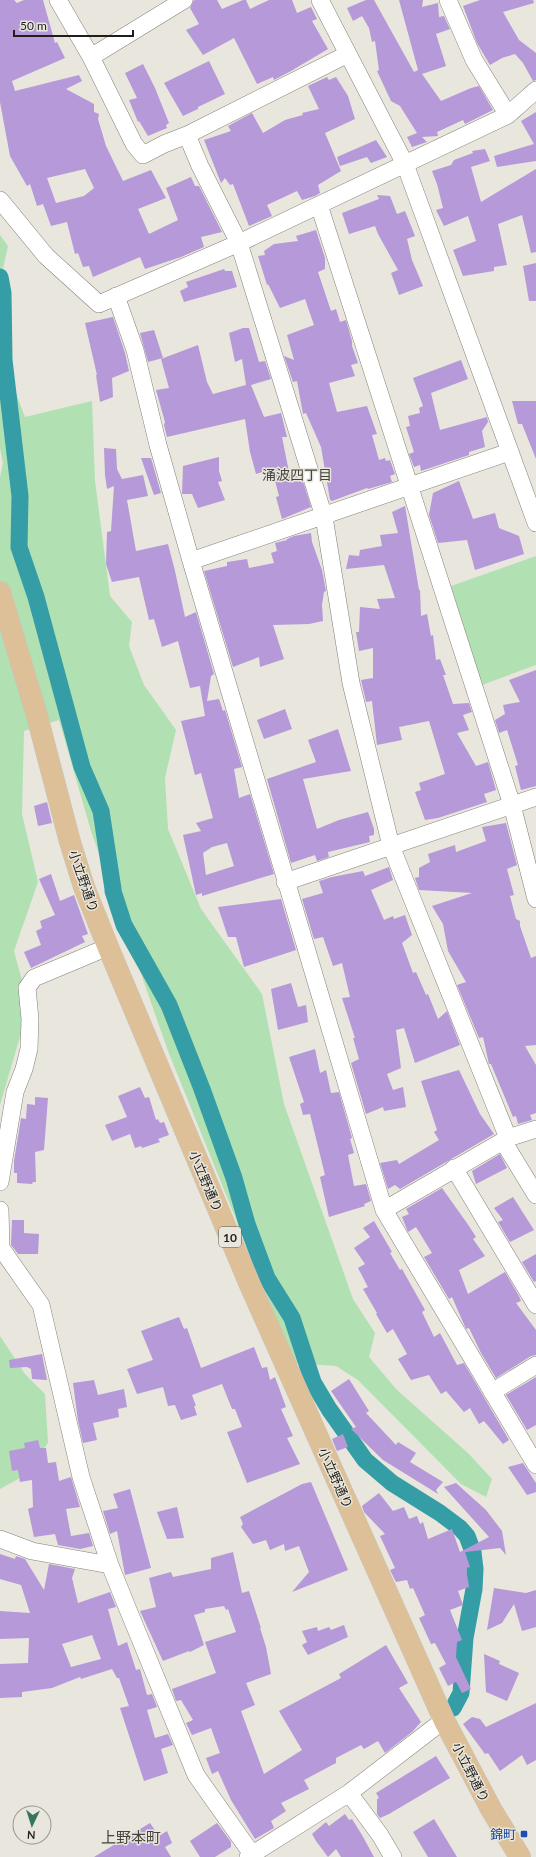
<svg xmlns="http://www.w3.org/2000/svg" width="536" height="1857" viewBox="0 0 536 1857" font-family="Lato,'Noto Sans JP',sans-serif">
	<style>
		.green { fill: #b1e0b3 }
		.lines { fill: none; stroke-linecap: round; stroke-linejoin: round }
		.canal { stroke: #349da5; stroke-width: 17 }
		.building { fill: #b599d8; fill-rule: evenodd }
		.minor-casing { stroke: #838178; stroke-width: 18 }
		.major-casing { stroke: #c5c4c3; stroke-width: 22 }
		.minor { stroke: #fff; stroke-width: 17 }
		.major { stroke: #ddc098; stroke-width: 21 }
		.transit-dot { fill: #1a4fb4; stroke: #e9e6dd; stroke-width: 1.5 }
		.labels { text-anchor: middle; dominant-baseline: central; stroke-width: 3; stroke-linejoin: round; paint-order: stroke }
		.shield { fill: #e9e6dd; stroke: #5c5a54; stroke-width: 1 }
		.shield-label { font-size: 12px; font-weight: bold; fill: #1f1e1a }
		.street-label { font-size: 13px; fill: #1f1e1a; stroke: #e9e6dd }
		.transit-label { font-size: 13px; fill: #164399; stroke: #e9e6dd; text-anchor: end }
		.neighbourhood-label { font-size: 14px; fill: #45433b; stroke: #e9e6dd }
		.quarter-label { font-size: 15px; fill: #45433b; stroke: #e9e6dd }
	</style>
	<rect width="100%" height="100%" fill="#e9e6dd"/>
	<path class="green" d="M0,235L8,246L0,282Z
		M0,352L25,417L92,401L95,481L110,596L132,622L129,646L144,685L176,730L165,778L168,829L201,909L262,994L284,1104L353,1299L375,1333L369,1357L397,1390L469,1454L492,1479L486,1497L461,1484L358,1380L336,1366L294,1363L168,1051L91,831L59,720L24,731L22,814L38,882L14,951L29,1006L0,1105V477L3,463L0,448Z
		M536,556V665L482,685L451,586Z
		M0,1336L25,1374L45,1394L48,1443L20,1478L0,1489Z"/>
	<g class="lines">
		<path class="canal" d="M0,277L3,293L4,360L20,496L19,547L36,597L82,767L101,811L113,889
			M113,891L124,925L169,1005L202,1089L234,1178L247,1224L267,1278L292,1318L313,1382L329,1409L365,1460L392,1483L440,1513L460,1528L467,1536L473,1552L475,1569L474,1589L465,1638L461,1693L453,1708"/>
	</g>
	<path class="building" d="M0,0H14L17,3L24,0H43L55,43L57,42L65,58L12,81L15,91L79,75L82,81L66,89L94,104V112L99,114L98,119L106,146L123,181L151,170L166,198L138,209L149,234L178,220L166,188L191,177L195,186H199L222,232L201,237L204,247L181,257L145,269L140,257L93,277L89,266L83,267L78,253L75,254L67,222L51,226L43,204L37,206L30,184L27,186L10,156L0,102ZM85,169L94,188L84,196L56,203L47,178Z
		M194,0H217L222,9L243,0H246L250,9L269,0H292L297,13L311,7L317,19L312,21L328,49L291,71L274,80L273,77L257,84L234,38L203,55L186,30L199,24L190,8Z
		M366,0H374L414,72L418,70L399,0H423L422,7L438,3L439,17L444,16L450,29L436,34L446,66L422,74L441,101L471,88L479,86L493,110L465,124L463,120L437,132L438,136L422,137L427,142L412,147L407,137L417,133L400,106L391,101L377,71L379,70L375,41L372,42L369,28L362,16L353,21L347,8Z
		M480,0H533L534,3L503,12L519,40L536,53V80L533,81L523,63L515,54L502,58L490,65L477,43L463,6Z
		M209,61L225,94L198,107V109L183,116L164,83Z
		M143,64L155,88L169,123L166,125L167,128L148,136L139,121L138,122L129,100L137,98L125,73Z
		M327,77L329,80L336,77L348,96L355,119L325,133L341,171L318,185L320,193L315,196L302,200L297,191L267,205L272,216L249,226L233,184L230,185L225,178L221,183L204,140L231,131L228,126L252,113L263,133L285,120L303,115L302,113L319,109L308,86Z
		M536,112V161L497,167L494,156L534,144L521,121Z
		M376,140L387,157L371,163L367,157L340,166L337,157Z
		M485,149L490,161L471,167L481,202L536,169V252L531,253L522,215L498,224L507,265L494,267V271L463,276L453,250L476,241L468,216L444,226L436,210L443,208L437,184L432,171L451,165L454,160L473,153L472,151Z
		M377,195L390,196L397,214L405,211L415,236L407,239L412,260L423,286L399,295L391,273L398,270L378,234L375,226L349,234L342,213L379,199Z
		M316,230L325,258V269L318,272L331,311L336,309L340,322L346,320L352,341V346L358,363L351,365L355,376L329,383L337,412L367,406L377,434L372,435L379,460L385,458L386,461L390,460L395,474L390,476L392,482L368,489L367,488L332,501L330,500L321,447L306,413L303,414L297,381L293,382L284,356L294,360L287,335L314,325L305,299L280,308L268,284L267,285L258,256L265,255L264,251L274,244L298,241L296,236Z
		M536,263V301H529L523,266Z
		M224,269L225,271H232L237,287L184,302L180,291L188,287L186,282Z
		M113,317L125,353L129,371L112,378L113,397L100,402L96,375H97L85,323Z
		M243,328H249L259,362L265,361L271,379L251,385L264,417L281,413L287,437H282L290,477L301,475L311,507L282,519L276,497L279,496L272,469L256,474L250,452L245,419L167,437L164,425L165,422L156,390L169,388L161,359L198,345L207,382L213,394L246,385L242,359L235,362L229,333Z
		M154,330L163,358L148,362L140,333Z
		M461,360L468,379L431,393L440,430L487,417L488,422L482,431L485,447L469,452V455L421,471L420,465L414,467L409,454L414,452L406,427L410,426L408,416L420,413L419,408L423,406L413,378Z
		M512,401H536V459L522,424H518Z
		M104,448L116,449L117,469L122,479L143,475L148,496L127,500L136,551L168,544L175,571L185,617L196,612L214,674L211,676L207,701L219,699L223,711L225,710L242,767L234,769L239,798L250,794L274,874L202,896V893L196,895L183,835L201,831L196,823L213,818L201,773L195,775L181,721L205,716L200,686L190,688L178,641L162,647L154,619L149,620L139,577L112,582L106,564L107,532L111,531L114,486L107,489L105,475ZM227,843L234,866L206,875L203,853L212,847Z
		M219,457V471L222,481L218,482L225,500L198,508L192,494H182L183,466Z
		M141,458H151L161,493L154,495Z
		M459,481L473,519L495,513L499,528L519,536L524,554L475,570L467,540L438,543L429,515L433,493Z
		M405,506L419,590H420L421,616L427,614L431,636L433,635L436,660L440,659L446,675H443L453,704L469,703L472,712L463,715L469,730L457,733L476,766L488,762L496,790L484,794L487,802L438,818L425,820L415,792L421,790L419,783L445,774L429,721L399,727L402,740L377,745L372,701L366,702L361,680L373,678V648L359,651L356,632H359L360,607L380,609L377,599L395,598L384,565L346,569L349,555L359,556L360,550L382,546L380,535L398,533L392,512Z
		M311,533L312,542L322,570L326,591L324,592L322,605L323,621L309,624L273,625L284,659L260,667L259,657L233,667L204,571L227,566V562L247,559L249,568L274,563L271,553L277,551L275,543L287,540V539L294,536Z
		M536,670V786L521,790L515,766L518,765L507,730L499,733L495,720L505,714L503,705L520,702L509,680Z
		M285,709L292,729L264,739L257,720Z
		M338,729L351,771L303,779L317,829L339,820L368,812L374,829V835L369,836L370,842L328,852L329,857L317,861L315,855L291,863L267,779L316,762L308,740Z
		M47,802L52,823L38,826L34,806Z
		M506,823L517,865L507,869L514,895L510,896L516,919L520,921V926L531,958L536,956V1045L525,1046L536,1065V1113L530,1115L532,1120L518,1124L516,1116L513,1117L491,1064H489L483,1037L479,1038L457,985L466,982L448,951L443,924L432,906L472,893L419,890L415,878L419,877V868L430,862L428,854L455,845L456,852L486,841L482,827Z
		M389,867L393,880L371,890L384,920L393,916L394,919L405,915L412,935L402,943L413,973L416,972L426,995L428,994L438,1019L447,1011L460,1045L415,1063L404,1028L396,1030L401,1068L387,1074L393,1090L403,1087L406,1107L384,1111L383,1107L366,1114L351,1063L359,1059L353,1038H355L342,998L350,997L342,963L333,966L323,937L314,939L302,899L323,893L319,881L332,877L363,871L365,876Z
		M51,874L60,901L74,895L88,934L82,936L85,942L31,968L24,952L41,945L36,931L42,928L40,921L55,915L39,879Z
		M281,899L296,950L244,967L236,937H228L218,907Z
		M291,983L298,1007L306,1005L308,1022L278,1030L271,989Z
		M315,1049L320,1073L326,1070L331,1093L339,1092L352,1138L350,1139L354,1153L348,1155L354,1186L366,1184L371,1201L364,1204L365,1206L329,1217L320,1177L325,1175L310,1114L303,1115L300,1104L304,1102L289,1057Z
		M459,1070L480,1114L494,1134L400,1189L395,1185L388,1189L380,1163L397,1160L399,1164L439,1140L434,1132L437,1130L421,1081Z
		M140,1087L145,1098L149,1097L156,1120L158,1119L160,1123L164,1122L169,1135L158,1139L160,1142L142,1148L141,1146L135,1148L130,1134L112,1141L105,1125L127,1117L118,1096Z
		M35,1097L48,1098L44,1150L35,1152L36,1182H33L32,1184L17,1183V1173H14V1161L21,1118L26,1119L27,1104L35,1105Z
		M500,1154L507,1168L476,1184L472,1171Z
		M442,1188L469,1226L476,1237L473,1239L485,1256L459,1270L468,1294L505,1272L519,1296L521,1301L516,1303L536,1330V1355L531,1356L496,1378L481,1353L469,1328L466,1329L452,1297L449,1299L424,1257L432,1253L416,1227L408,1232L402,1217L409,1214L406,1209Z
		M513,1197L534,1230L510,1242L498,1222L503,1220L494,1208Z
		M12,1220H24V1233L39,1234L38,1254H18L11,1245Z
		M374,1221L392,1252L390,1253L400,1270L402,1269L425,1310L422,1312L434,1337L440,1333L457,1365L464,1363L509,1440L503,1444L484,1421L479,1424L470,1408L464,1412L446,1391L441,1394L429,1375L411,1380L398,1359L407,1354L393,1329L387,1333L376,1314L377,1313L363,1289L368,1287L358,1268L365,1264L354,1248L370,1237L363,1228Z
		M536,1254V1281L534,1282L522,1262Z
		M179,1317L184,1329L187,1328L201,1368L254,1347L262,1368L267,1367L270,1380L275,1377L286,1407L281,1409L293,1436L287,1438L300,1464L247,1483L227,1432L242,1427L235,1409H232L222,1384L192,1395L196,1406H194L197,1415L181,1420L175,1405L168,1406L163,1387L137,1394L127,1369L153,1360L141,1331Z
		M42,1354L47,1380L32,1379L31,1369L27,1367L10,1368L9,1360Z
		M536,1377V1425L527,1430L506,1395Z
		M349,1379L369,1411L366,1413L396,1445L398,1442L416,1453L410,1462L443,1482L436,1490L438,1494L383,1460L351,1429L356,1427L331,1391Z
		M94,1380L98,1395L124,1389L127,1407L118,1409L119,1417L93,1423L97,1440L83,1443L78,1421L73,1383Z
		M343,1434L348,1447L337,1451L332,1439Z
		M38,1440L40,1448H46L48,1463L56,1462L59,1481L71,1477L80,1507L66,1509L71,1536L89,1533L93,1546L80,1549L58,1545L55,1534L34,1537L28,1509L33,1507L32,1480L20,1482L18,1470L12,1471L9,1451L25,1448L24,1443Z
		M523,1463L536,1483V1492L527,1495L508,1467Z
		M311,1482L348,1570L292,1592L309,1572L299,1546L285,1551L284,1544L270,1550L266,1540L253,1544L241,1527L243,1524L240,1517L302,1484Z
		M456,1483L486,1510L502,1531L506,1555L500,1548L465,1552L470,1567L466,1568L469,1587L458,1591L463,1605L450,1610L462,1640L457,1642L456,1657L471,1689L462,1693L456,1682L448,1686L439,1668L446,1664L435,1643L431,1644L419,1618L425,1615L413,1588L410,1589L407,1580L396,1582L390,1570L395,1568L380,1536L385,1534L364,1512L362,1506L379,1493L393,1511L404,1507L409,1519L417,1516L420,1524L423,1522L428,1539L452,1529L460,1552L489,1537L444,1487Z
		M130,1489L151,1568L125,1575L117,1531L110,1534L103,1511L118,1508L113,1494Z
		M177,1507L184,1538L167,1539L157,1512Z
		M233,1552L242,1593L249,1591L261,1628H260L266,1647L271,1674L246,1683L255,1705L241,1711L264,1774L302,1750L279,1711L341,1678L339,1674L386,1645L408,1683L399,1688L421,1722L412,1732L385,1753L378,1741L364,1749L361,1745L336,1758V1763L304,1780L309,1789L281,1803L286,1811L271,1821L274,1828L255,1839L231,1800L218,1771L212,1774L206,1758L220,1753L211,1728L192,1735L186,1723L193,1720L181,1700L176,1701L172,1689L216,1673L205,1642L236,1632L228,1609L226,1610L224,1606L205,1609V1612L194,1615L204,1645L190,1652L189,1651L163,1661L140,1611L156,1607L149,1578L171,1572L173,1577L211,1569V1558Z
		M0,1554L15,1559L16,1556L25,1559L44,1590L49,1564L75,1569L72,1578L78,1603L110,1592L116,1607L108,1609L118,1646L127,1642L136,1670L140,1669L147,1695L152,1694L157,1707L147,1710L155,1738L168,1734L173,1745L161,1749L168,1773L144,1781L120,1708L129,1706L119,1678H117L112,1669L81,1679L80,1677L52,1688L22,1692V1697L0,1698V1664L28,1663L29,1638L0,1639V1611L30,1613L21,1585L0,1579ZM92,1635L101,1659L71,1667L62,1644Z
		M494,1588L526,1593L536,1590V1627L522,1631L514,1604L502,1623L487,1630Z
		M344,1625L348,1637L308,1655L302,1645L307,1642L302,1631L317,1627L318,1631L329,1627L331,1630Z
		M484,1654L500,1661L499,1664L519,1673L507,1701L486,1692Z
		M536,1703V1760L527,1765L522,1755L500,1771L488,1753L485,1754L463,1724L472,1717L480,1719L486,1727Z
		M436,1756L450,1778L389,1814L380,1818L377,1814V1799L379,1798L376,1793Z
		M345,1814L349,1820L352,1819L362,1835L374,1857H341L336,1849L328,1857L316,1841L312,1834L326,1822L329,1826Z
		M434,1819L457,1857H428L413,1832Z
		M150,1823L159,1836L167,1831L172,1843L165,1847L171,1857H94Z
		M217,1823L231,1842V1847L215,1857H200L190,1841Z"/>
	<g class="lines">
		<g class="minor-casing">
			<path id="minor" d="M58,0L91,57L134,144L143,155L164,144L187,135L200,166L239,243L324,517L351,683L391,846L508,1138
				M320,0L405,164L536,523
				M448,0L474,60L508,115
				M91,57L184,0
				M187,135L348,54
				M0,200L46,256L99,304L239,243L508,115L536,90
				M319,205L512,805L536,899
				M116,296L135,350L158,445L191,561L384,1210L536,1465
				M191,561L509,452
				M285,882L536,797
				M503,1141L536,1195
				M454,1168L536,1305
				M0,1182L15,1092L24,1069L29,1049L30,1019L27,988L34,978L108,947
				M0,1210L1,1248L41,1305L81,1477L110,1565L129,1612L196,1775L254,1857
				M384,1210L508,1138L536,1129
				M492,1392L536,1365
				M0,1539L32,1551L110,1565
				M349,1793L380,1835L393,1857
				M248,1857L349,1793L444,1720"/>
		</g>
		<g class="major-casing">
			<path id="major" d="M0,592L37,716L70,842L84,887L108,947L250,1285L444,1720L491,1809L520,1857"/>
		</g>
		<use href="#minor" class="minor"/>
		<use href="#major" class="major"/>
	</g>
	<rect class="transit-dot" x="520" y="1830" width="8" height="8" rx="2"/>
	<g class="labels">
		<rect class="shield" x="219" y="1227" width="22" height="20" rx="3"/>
		<g class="shield-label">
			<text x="230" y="1237">10</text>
		</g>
		<g class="street-label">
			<text transform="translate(84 881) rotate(71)">小立野通り</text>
			<text transform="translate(206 1181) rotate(67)">小立野通り</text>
			<text transform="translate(336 1478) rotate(66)">小立野通り</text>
			<text transform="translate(471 1772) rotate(63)">小立野通り</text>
		</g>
		<g class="transit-label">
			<text x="516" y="1834">錦町</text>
		</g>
		<g class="neighbourhood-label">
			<text x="297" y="474">涌波四丁目</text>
		</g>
		<g class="quarter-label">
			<text x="131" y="1837">上野本町</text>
		</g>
	</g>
	<g transform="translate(32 1825) rotate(184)"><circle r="19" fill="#e9e6dd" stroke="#98968f"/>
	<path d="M0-3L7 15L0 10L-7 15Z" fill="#387561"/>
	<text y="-6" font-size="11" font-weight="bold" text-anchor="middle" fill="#1f1e1a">N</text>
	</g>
	<path d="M14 30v6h119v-6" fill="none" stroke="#1f1e1a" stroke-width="2"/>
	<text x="20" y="30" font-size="12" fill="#1f1e1a" stroke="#e9e6dd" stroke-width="3" paint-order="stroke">50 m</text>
</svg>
